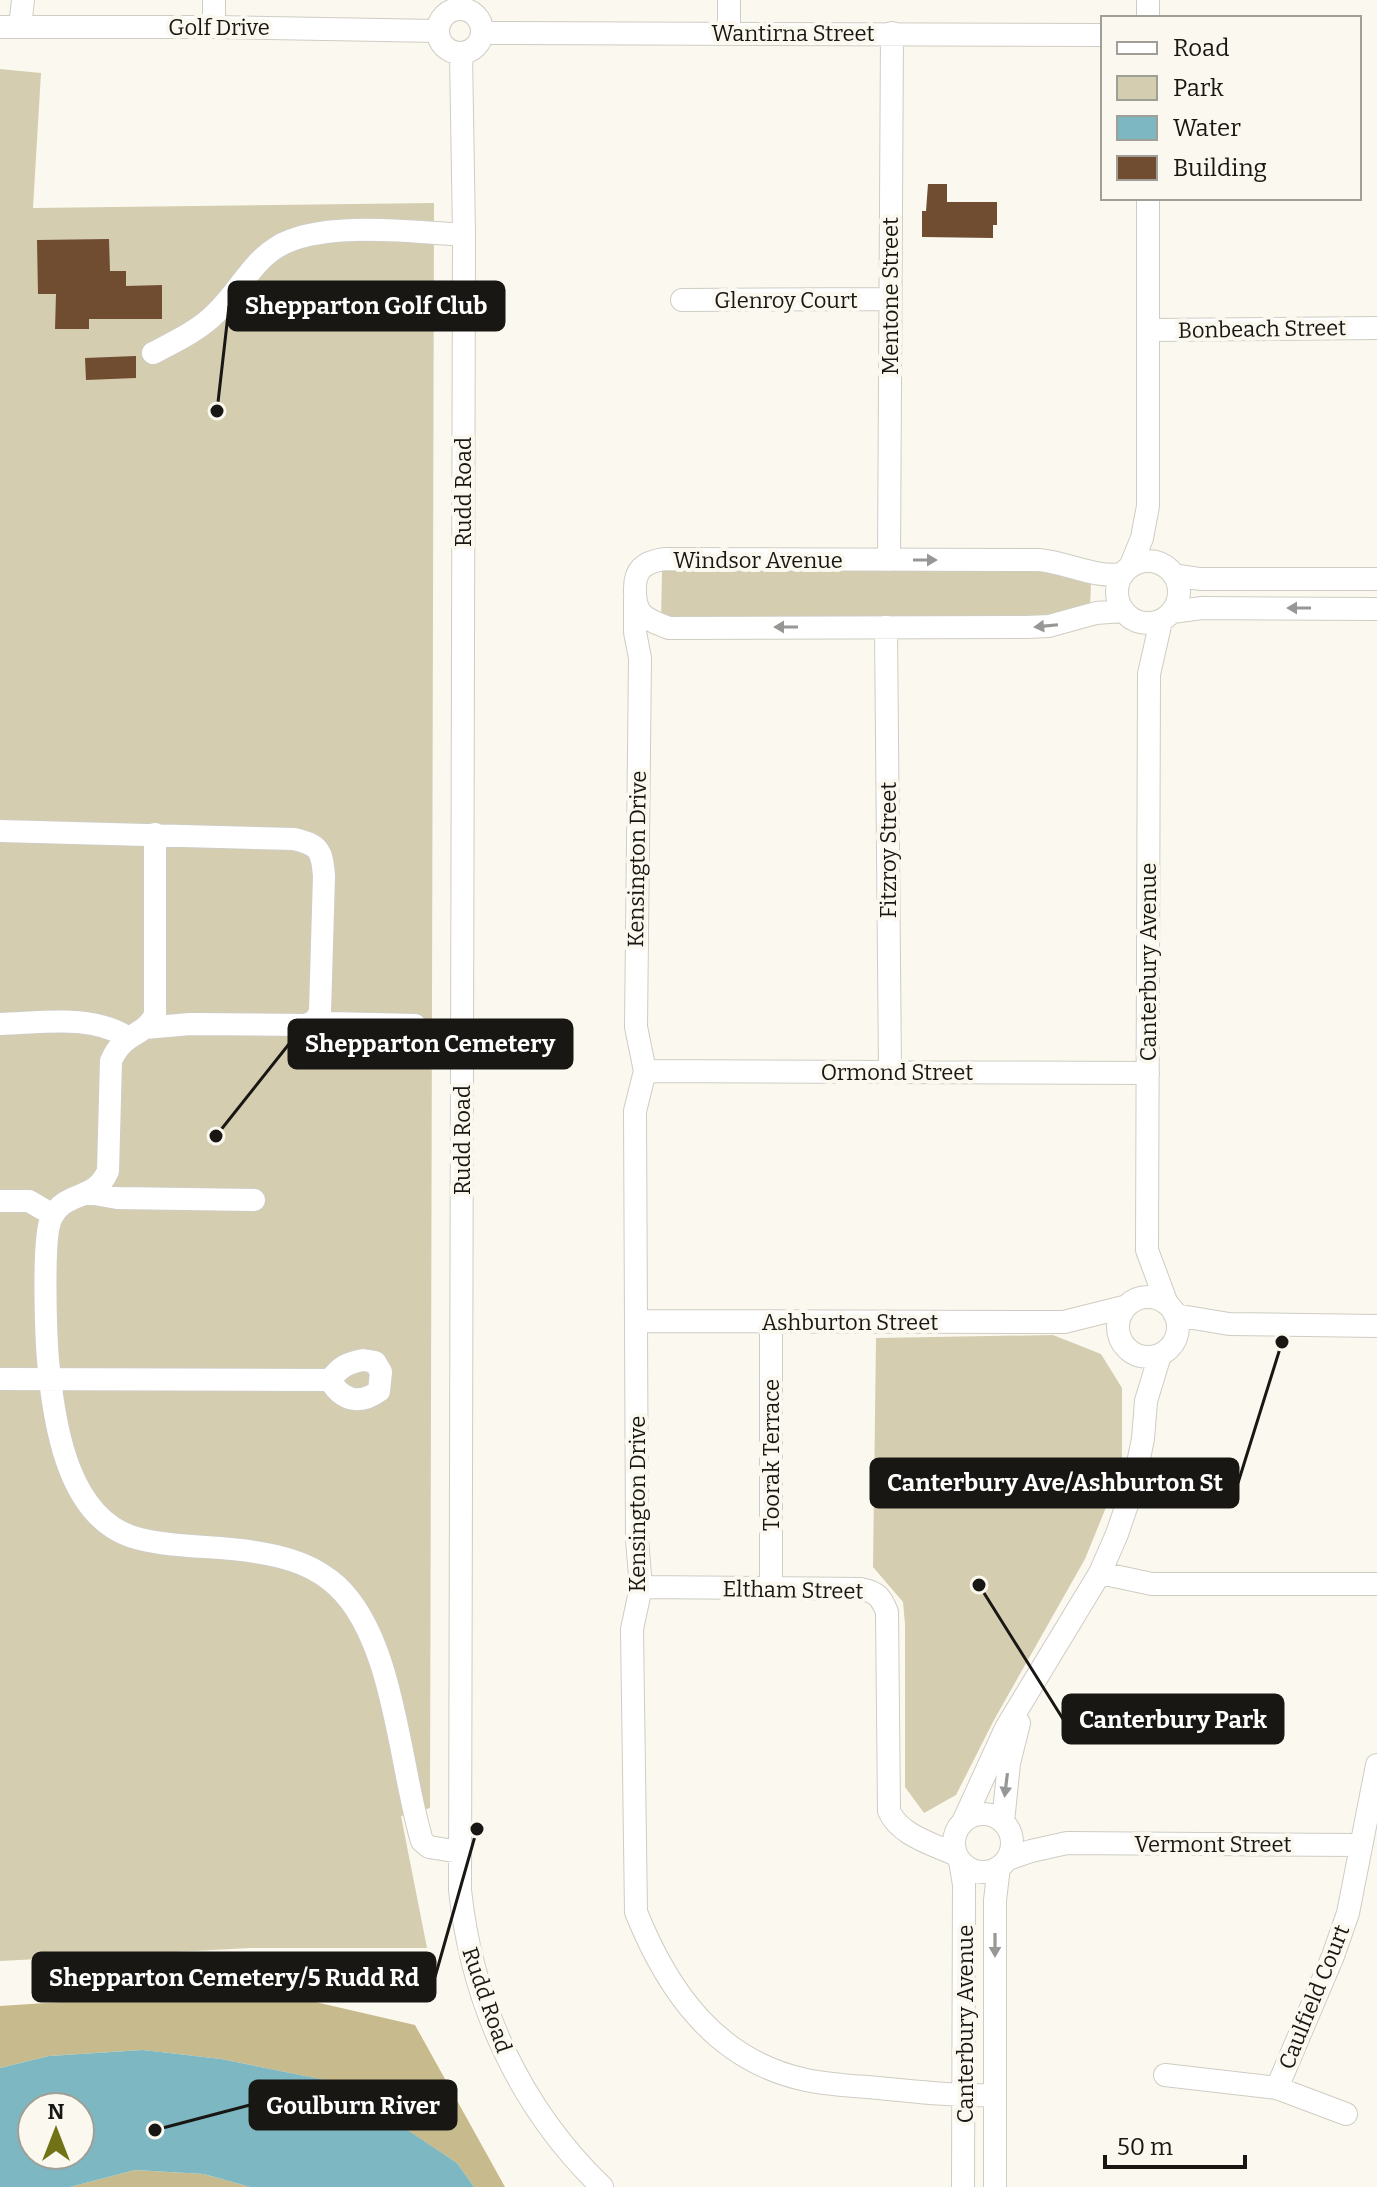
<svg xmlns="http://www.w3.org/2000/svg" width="1377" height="2187" viewBox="0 0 1377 2187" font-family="Bitter,serif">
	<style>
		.green { fill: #d5cdb0 }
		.forest { fill: #c7ba8c }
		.water { fill: #7cb7c2; fill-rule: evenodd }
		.building { fill: #704d31 }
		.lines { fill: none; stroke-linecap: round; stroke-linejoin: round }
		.minor-casing { stroke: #cfccc3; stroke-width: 24 }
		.minor { stroke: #fff; stroke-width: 22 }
		.oneway { fill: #979795 }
		.labels { text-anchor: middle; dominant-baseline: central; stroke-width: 8; stroke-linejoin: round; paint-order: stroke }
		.street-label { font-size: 22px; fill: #181713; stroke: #fbf9ef }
		.leader { fill: none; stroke: #181713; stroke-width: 3 }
		.callout-dot { fill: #181713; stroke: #fbf9ef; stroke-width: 3 }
		.callout { fill: #181713; stroke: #181713; stroke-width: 3 }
		.callout-label { font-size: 24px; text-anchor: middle; font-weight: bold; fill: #fff }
	</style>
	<rect width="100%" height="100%" fill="#fbf9ef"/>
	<path class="green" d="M0,69L41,73L33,208L434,203L430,1808L401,1816L427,1948H251L0,1961Z
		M662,570L1047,571L1091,583L1090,607L1046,619L661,620Z
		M1053,1335L1101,1354L1122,1388V1468L1085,1559L994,1720L956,1795L924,1813L905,1787V1624L903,1602L873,1567L876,1338Z"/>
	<path class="forest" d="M259,1989L415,2025L505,2187H474L457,2163L334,2082L221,2059L143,2050L49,2056L0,2068V2006Z
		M135,2170L204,2174L250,2187H70Z"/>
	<path class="water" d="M143,2050L221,2059L335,2082L457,2163L474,2187H250L204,2174L135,2170L70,2187H0V2068L49,2056ZM32,2107H80V2155H32Z"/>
	<path class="building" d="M928,184H947V202H997V225H993V238L922,237V211H926Z
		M109,239L110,271H126V286L162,285V319H89V329H55L56,294H38L37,240Z
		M136,356V378L86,380L85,358Z"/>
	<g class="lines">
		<g class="minor-casing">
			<path id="minor" d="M1148,0V18
				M438 31a22 22 0 1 1 44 0a22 22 0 1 1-44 0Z
				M0,27H214L438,31
				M20,27L23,0
				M214,27V0
				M482,33L1103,35
				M729,33V0
				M461,53L464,235L460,1890C472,2003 519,2107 602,2187
				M682,300L890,299
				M1148,330L1377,328
				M153,353C174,342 198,331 215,314C237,294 251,263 277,247C321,220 413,232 464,235
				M889,560L892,33
				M1117 592a31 31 0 1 1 62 0a31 31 0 1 1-62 0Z
				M1131,565L1142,538L1148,506V198
				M1174,575L1200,579H1377
				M635,598V632L640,658L636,1027L645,1071L635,1111L637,1540L641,1587L632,1629L636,1912C668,1992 717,2061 806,2080C830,2085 855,2086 879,2088C918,2092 956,2096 995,2095
				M1122,611L1096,613L1049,626L1027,627L669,628C659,624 646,620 640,612C637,607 635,598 635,592C634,570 643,562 665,559L1039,560C1069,563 1093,578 1122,574
				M1172,612L1202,608L1377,609
				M1161,621L1149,674L1147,1250L1167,1304
				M886,627L890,1072
				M0,831L294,839C319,845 322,850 324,876L320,1011L316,1020L306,1025L190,1024L145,1028
				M155,834V1015C143,1038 124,1031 111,1061L108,1171C94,1203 65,1189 51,1219C42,1239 46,1344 49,1370C55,1430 70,1523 140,1539C180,1549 221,1545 261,1553C290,1558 315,1566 337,1586C395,1640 399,1766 422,1841L429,1847L460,1852
				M316,1020L329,1023L415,1025
				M0,1024C41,1023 91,1014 127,1037
				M645,1071L1148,1073
				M89,1193L117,1198L254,1200
				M0,1201H29L53,1215
				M1118 1327a30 30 0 1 1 60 0a30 30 0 1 1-60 0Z
				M1175,1315L1229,1324L1377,1326
				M637,1321L1064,1322L1124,1307
				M771,1322V1589
				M363,1360L375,1362L381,1372L379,1391C360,1405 342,1401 330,1380C340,1367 347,1363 363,1360Z
				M0,1379L330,1380
				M1100,1573L1152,1584H1377
				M641,1587L861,1589C877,1592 881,1597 887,1612L889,1811C899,1835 933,1844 956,1855
				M954 1843a29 29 0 1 1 58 0a29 29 0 1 1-58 0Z
				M963,1822L1006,1728L1100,1573L1117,1534L1133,1487L1143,1439L1146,1401L1160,1355
				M1003,1822L1009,1763L1019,1723
				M1008,1859L1031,1851L1067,1843L1360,1845
				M960,1861L964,1885L963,2187
				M1165,2075L1277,2088L1346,2114
				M1277,2088L1333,1956L1348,1913L1377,1765
				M995,2187V1900L999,1867"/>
		</g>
		<use href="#minor" class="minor"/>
	</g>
	<defs><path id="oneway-solid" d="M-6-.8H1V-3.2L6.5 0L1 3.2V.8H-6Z" transform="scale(2)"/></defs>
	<g class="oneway">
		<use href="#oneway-solid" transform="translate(925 560)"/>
		<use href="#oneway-solid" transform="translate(1299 608) rotate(-180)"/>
		<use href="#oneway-solid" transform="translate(1046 626) rotate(174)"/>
		<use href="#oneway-solid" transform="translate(786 627) rotate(180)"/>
		<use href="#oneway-solid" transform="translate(1006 1785) rotate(97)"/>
		<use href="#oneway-solid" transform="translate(995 1945) rotate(90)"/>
	</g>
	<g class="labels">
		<g class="street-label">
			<text x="219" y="27">Golf Drive</text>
			<text x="793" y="33">Wantirna Street</text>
			<text transform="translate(890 296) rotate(-90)">Mentone Street</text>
			<text x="786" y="300">Glenroy Court</text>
			<text transform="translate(1262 329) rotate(-1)">Bonbeach Street</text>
			<text transform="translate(463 492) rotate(-90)">Rudd Road</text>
			<text x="758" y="560">Windsor Avenue</text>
			<text transform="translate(888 850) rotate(-90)">Fitzroy Street</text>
			<text transform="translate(637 859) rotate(-89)">Kensington Drive</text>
			<text transform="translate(1148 962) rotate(-90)">Canterbury Avenue</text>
			<text x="897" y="1072">Ormond Street</text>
			<text transform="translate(462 1140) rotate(-90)">Rudd Road</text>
			<text x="850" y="1322">Ashburton Street</text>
			<text transform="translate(771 1455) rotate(-90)">Toorak Terrace</text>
			<text transform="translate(637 1504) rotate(-90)">Kensington Drive</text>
			<text transform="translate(793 1590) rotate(1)">Eltham Street</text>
			<text x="1213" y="1844">Vermont Street</text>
			<text transform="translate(1314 1997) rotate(-68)">Caulfield Court</text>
			<text transform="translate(487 2000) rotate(71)">Rudd Road</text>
			<text transform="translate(965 2024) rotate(-90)">Canterbury Avenue</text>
		</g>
	</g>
	<path class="leader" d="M217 411L229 306M216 1136L289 1044M1282 1342L1238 1483M979 1585L1063 1719M477 1829L435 1977M155 2130L250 2105"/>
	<g class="callout-dot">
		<circle cx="217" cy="411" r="8"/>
		<circle cx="216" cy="1136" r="8"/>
		<circle cx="1282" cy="1342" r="8"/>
		<circle cx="979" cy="1585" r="8"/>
		<circle cx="477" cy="1829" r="8"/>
		<circle cx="155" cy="2130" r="8"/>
	</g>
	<g class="callout">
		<rect x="229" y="282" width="275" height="48" rx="8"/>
		<rect x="289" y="1020" width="283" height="48" rx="8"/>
		<rect x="871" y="1459" width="367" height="48" rx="8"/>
		<rect x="1063" y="1695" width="220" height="48" rx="8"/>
		<rect x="33" y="1953" width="402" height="48" rx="8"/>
		<rect x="250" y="2081" width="206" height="48" rx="8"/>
	</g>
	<g class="callout-label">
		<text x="366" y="314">Shepparton Golf Club</text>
		<text x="430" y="1052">Shepparton Cemetery</text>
		<text x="1055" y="1491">Canterbury Ave/Ashburton St</text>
		<text x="1173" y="1728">Canterbury Park</text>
		<text x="234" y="1986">Shepparton Cemetery/5 Rudd Rd</text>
		<text x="353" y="2114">Goulburn River</text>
	</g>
	<rect x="1101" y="16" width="260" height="184" fill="#fbf9ef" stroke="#a09f97" stroke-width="2"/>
	<rect x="1117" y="42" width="40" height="12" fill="#ffffff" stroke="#a09f97" stroke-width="2"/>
	<text x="1173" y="56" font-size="24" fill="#181713">Road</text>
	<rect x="1117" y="76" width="40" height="24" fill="#d5cdb0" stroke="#a09f97" stroke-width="2"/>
	<text x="1173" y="96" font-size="24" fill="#181713">Park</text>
	<rect x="1117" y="116" width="40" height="24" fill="#7cb7c2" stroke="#a09f97" stroke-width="2"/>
	<text x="1173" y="136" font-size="24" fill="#181713">Water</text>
	<rect x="1117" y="156" width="40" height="24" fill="#704d31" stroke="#a09f97" stroke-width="2"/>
	<text x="1173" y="176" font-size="24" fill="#181713">Building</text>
	<g transform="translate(56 2131)"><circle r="38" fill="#fbf9ef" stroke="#a09f97" stroke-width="2"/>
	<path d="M0-6L14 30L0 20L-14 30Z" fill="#717116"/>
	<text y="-12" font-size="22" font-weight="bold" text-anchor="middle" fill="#181713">N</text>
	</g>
	<path d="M1105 2155v12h140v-12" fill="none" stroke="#181713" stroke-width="4"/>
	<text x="1117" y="2155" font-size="24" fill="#181713" stroke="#fbf9ef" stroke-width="6" paint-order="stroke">50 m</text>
</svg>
